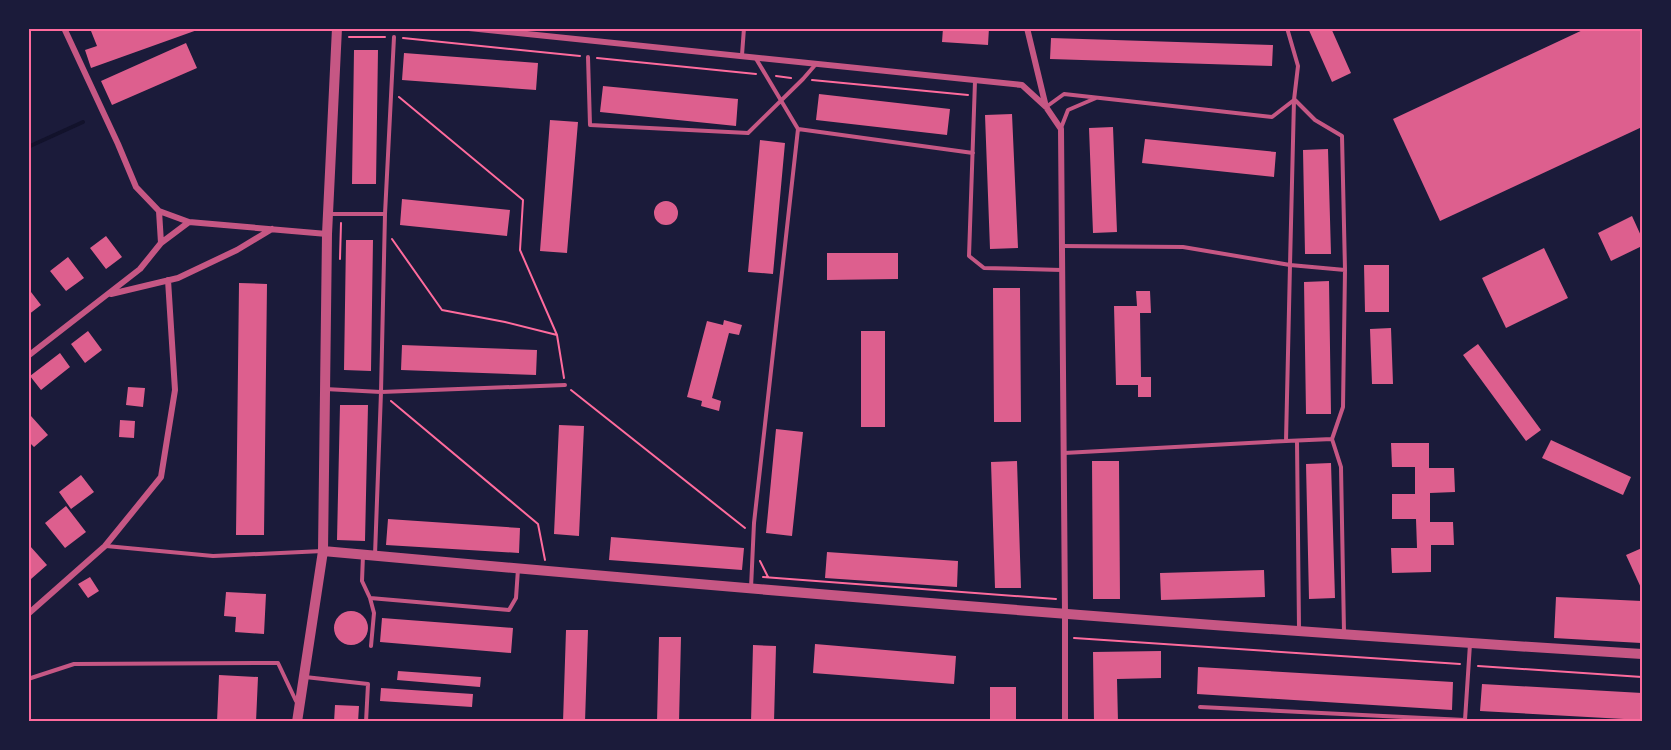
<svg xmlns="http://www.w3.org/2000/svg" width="1671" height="750" viewBox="0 0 1671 750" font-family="Lato,sans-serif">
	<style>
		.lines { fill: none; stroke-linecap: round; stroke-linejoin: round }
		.stream { stroke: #12122b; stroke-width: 4 }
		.building { fill: #dd5f8e }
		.path { stroke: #ff6b9d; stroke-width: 2 }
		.service { stroke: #c65784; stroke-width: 4 }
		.minor { stroke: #c65784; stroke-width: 6 }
		.tertiary { stroke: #c65784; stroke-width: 10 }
		.neatline { fill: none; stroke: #ff6b9d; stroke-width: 2 }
	</style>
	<rect width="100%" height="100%" fill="#1b1b3a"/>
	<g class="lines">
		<path class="stream" d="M28,147L83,122"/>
	</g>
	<path class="building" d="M99,28H200V29L91,68L85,50L97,46L91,31Z
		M943,28H989L988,45L942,42Z
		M1308,28H1331L1351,73L1332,82Z
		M1587,28H1642V127L1440,221L1393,119Z
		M1051,38L1273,45L1272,66L1050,59Z
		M186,43L197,68L112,105L101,81Z
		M354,50H378L376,184H352Z
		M404,53L538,63L536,90L402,80Z
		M603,86L738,99L736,126L600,112Z
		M819,94L950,109L947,135L816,120Z
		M1012,114L1018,248L990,249L985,115Z
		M550,120L578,122L567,253L540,251Z
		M1113,127L1117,232L1093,233L1089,128Z
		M1145,139L1276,152L1274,177L1142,163Z
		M760,140L785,143L773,274L748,272Z
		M1328,149L1331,254H1305L1303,150Z
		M402,199L510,210L507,236L400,225Z
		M654 213a12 12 0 1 1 24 0a12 12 0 1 1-24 0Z
		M1632,216L1642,238V246L1611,261L1598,233Z
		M106,236L122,257L106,269L90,248Z
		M346,240H373L371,371L344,370Z
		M1544,248L1568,298L1506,328L1482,278Z
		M827,253H898V279L827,280Z
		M68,257L84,278L66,291L50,271Z
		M1364,265H1389V312H1365Z
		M1329,281L1331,414H1306L1304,282Z
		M239,283L267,284L264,535H236Z
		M993,288H1020L1021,422H994Z
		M1136,291H1150L1151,313H1140L1141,377H1151V397H1138V385H1116L1114,306H1137Z
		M31,292L41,305L28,315V294Z
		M724,320L742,325L739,335L729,333L712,398L721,401L719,411L701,406L702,401L687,397L707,321L723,325Z
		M1391,328L1393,384H1372L1370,329Z
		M88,331L102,350L85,363L71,344Z
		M861,331H885V427H861Z
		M1478,344L1541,430L1526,441L1463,355Z
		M402,345L537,350L536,375L401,370Z
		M60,353L70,367L41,390L30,376Z
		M128,387L145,388L143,407L126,405Z
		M340,405H368L365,541L337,540Z
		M31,416L48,435L34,447L28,441V418Z
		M120,420L135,421L134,438L119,437Z
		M559,425L584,426L579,536L554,534Z
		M776,429L803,432L792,536L766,533Z
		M1551,440L1631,477L1623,495L1542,458Z
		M1391,443H1429V468H1454L1455,492L1430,493V522H1453L1454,545H1431V572L1392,573L1391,548H1417L1416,519H1392V494H1415V467H1392Z
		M1017,461L1021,588H995L991,462Z
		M1092,461H1119L1120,599H1093Z
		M1331,463L1335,598L1309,599L1306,464Z
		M81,475L94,492L71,509L59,492Z
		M66,506L86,532L65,548L45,523Z
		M388,519L520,528L519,553L386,545Z
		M611,537L744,548L742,570L609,560Z
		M30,546L47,565L31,579L28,576V547Z
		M1642,548V590L1626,555Z
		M827,552L958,561L957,587L825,578Z
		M1264,570L1265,597L1161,600L1160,573Z
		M90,577L99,591L88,598L78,584Z
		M226,592L266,594L264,634L235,632L236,617L224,616Z
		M1556,597L1642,601L1641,643L1554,638Z
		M334 628a17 17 0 1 1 34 0a17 17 0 1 1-34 0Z
		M382,618L513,628L511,653L380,642Z
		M566,630H588L585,722H563Z
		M659,637H681L679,722H657Z
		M815,644L956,656L954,684L813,673Z
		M753,645L776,646L774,722H751Z
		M1161,651V678L1117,679L1118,722H1094L1093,652Z
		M1198,667L1453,682L1452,710L1197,694Z
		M398,671L481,677L480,687L397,680Z
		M219,675L258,677L256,722H217Z
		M1482,684L1642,693V720L1480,711Z
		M990,687H1016V722H990Z
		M381,688L473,694L472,707L380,701Z
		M335,705L359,706L358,722H334Z"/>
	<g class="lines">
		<path class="path" d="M349,37H385
			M403,38L580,56
			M597,58L756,74
			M776,76L791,78
			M812,80L968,95
			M399,97L523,200L520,250L557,335L564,378
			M392,239L442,310L505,322L557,335
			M340,259L341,223
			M571,390L745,528
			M391,401L538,524L545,560
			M760,561L768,577
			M763,577L1056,599
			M1074,638L1460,664
			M1478,666L1642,677"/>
		<path class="service" d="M742,55L744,28
			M588,57L590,125L748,133L803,79L816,64
			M755,57L798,129L973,153
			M975,81L969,256L984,268L1062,270
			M1295,100L1315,120L1342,136L1345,270
			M1046,107L1064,94L1272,117L1294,100L1298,66L1287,28
			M1061,128L1068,110L1096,98
			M329,214H385L394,37
			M1062,246L1183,247L1290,265L1294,100
			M325,389L381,392L385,214
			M1332,439L1341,467L1344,632
			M1297,441L1299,628
			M1064,453L1286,441L1290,265L1345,270L1343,407L1332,439L1286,441
			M106,546L213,556L323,551
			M363,555L362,581L370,598L509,610L516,598L518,569
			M375,555L381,392L565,385
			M751,588L754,523L798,129
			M370,598L374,613L371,646
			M305,677L368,684L366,722
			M28,679L74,664L278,663L296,701
			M1200,707L1465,720L1470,644"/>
		<path class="minor" d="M64,28L118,144L136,187L159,211L189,222
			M469,28L1022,85L1046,107L1061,129L1065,614V722
			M1027,28L1046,107
			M159,211L161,243
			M111,294L178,278L237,250L272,229
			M28,356L140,269L161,243L189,222L327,234
			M28,614L105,546L161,477L175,390L168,280"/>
		<path class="tertiary" d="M323,551C762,591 1202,627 1642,654
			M297,722L323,551L327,234L337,28"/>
	</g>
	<rect width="1671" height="750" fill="none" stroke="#1b1b3a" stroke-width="60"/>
	<rect x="30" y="30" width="1611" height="690" class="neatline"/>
</svg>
